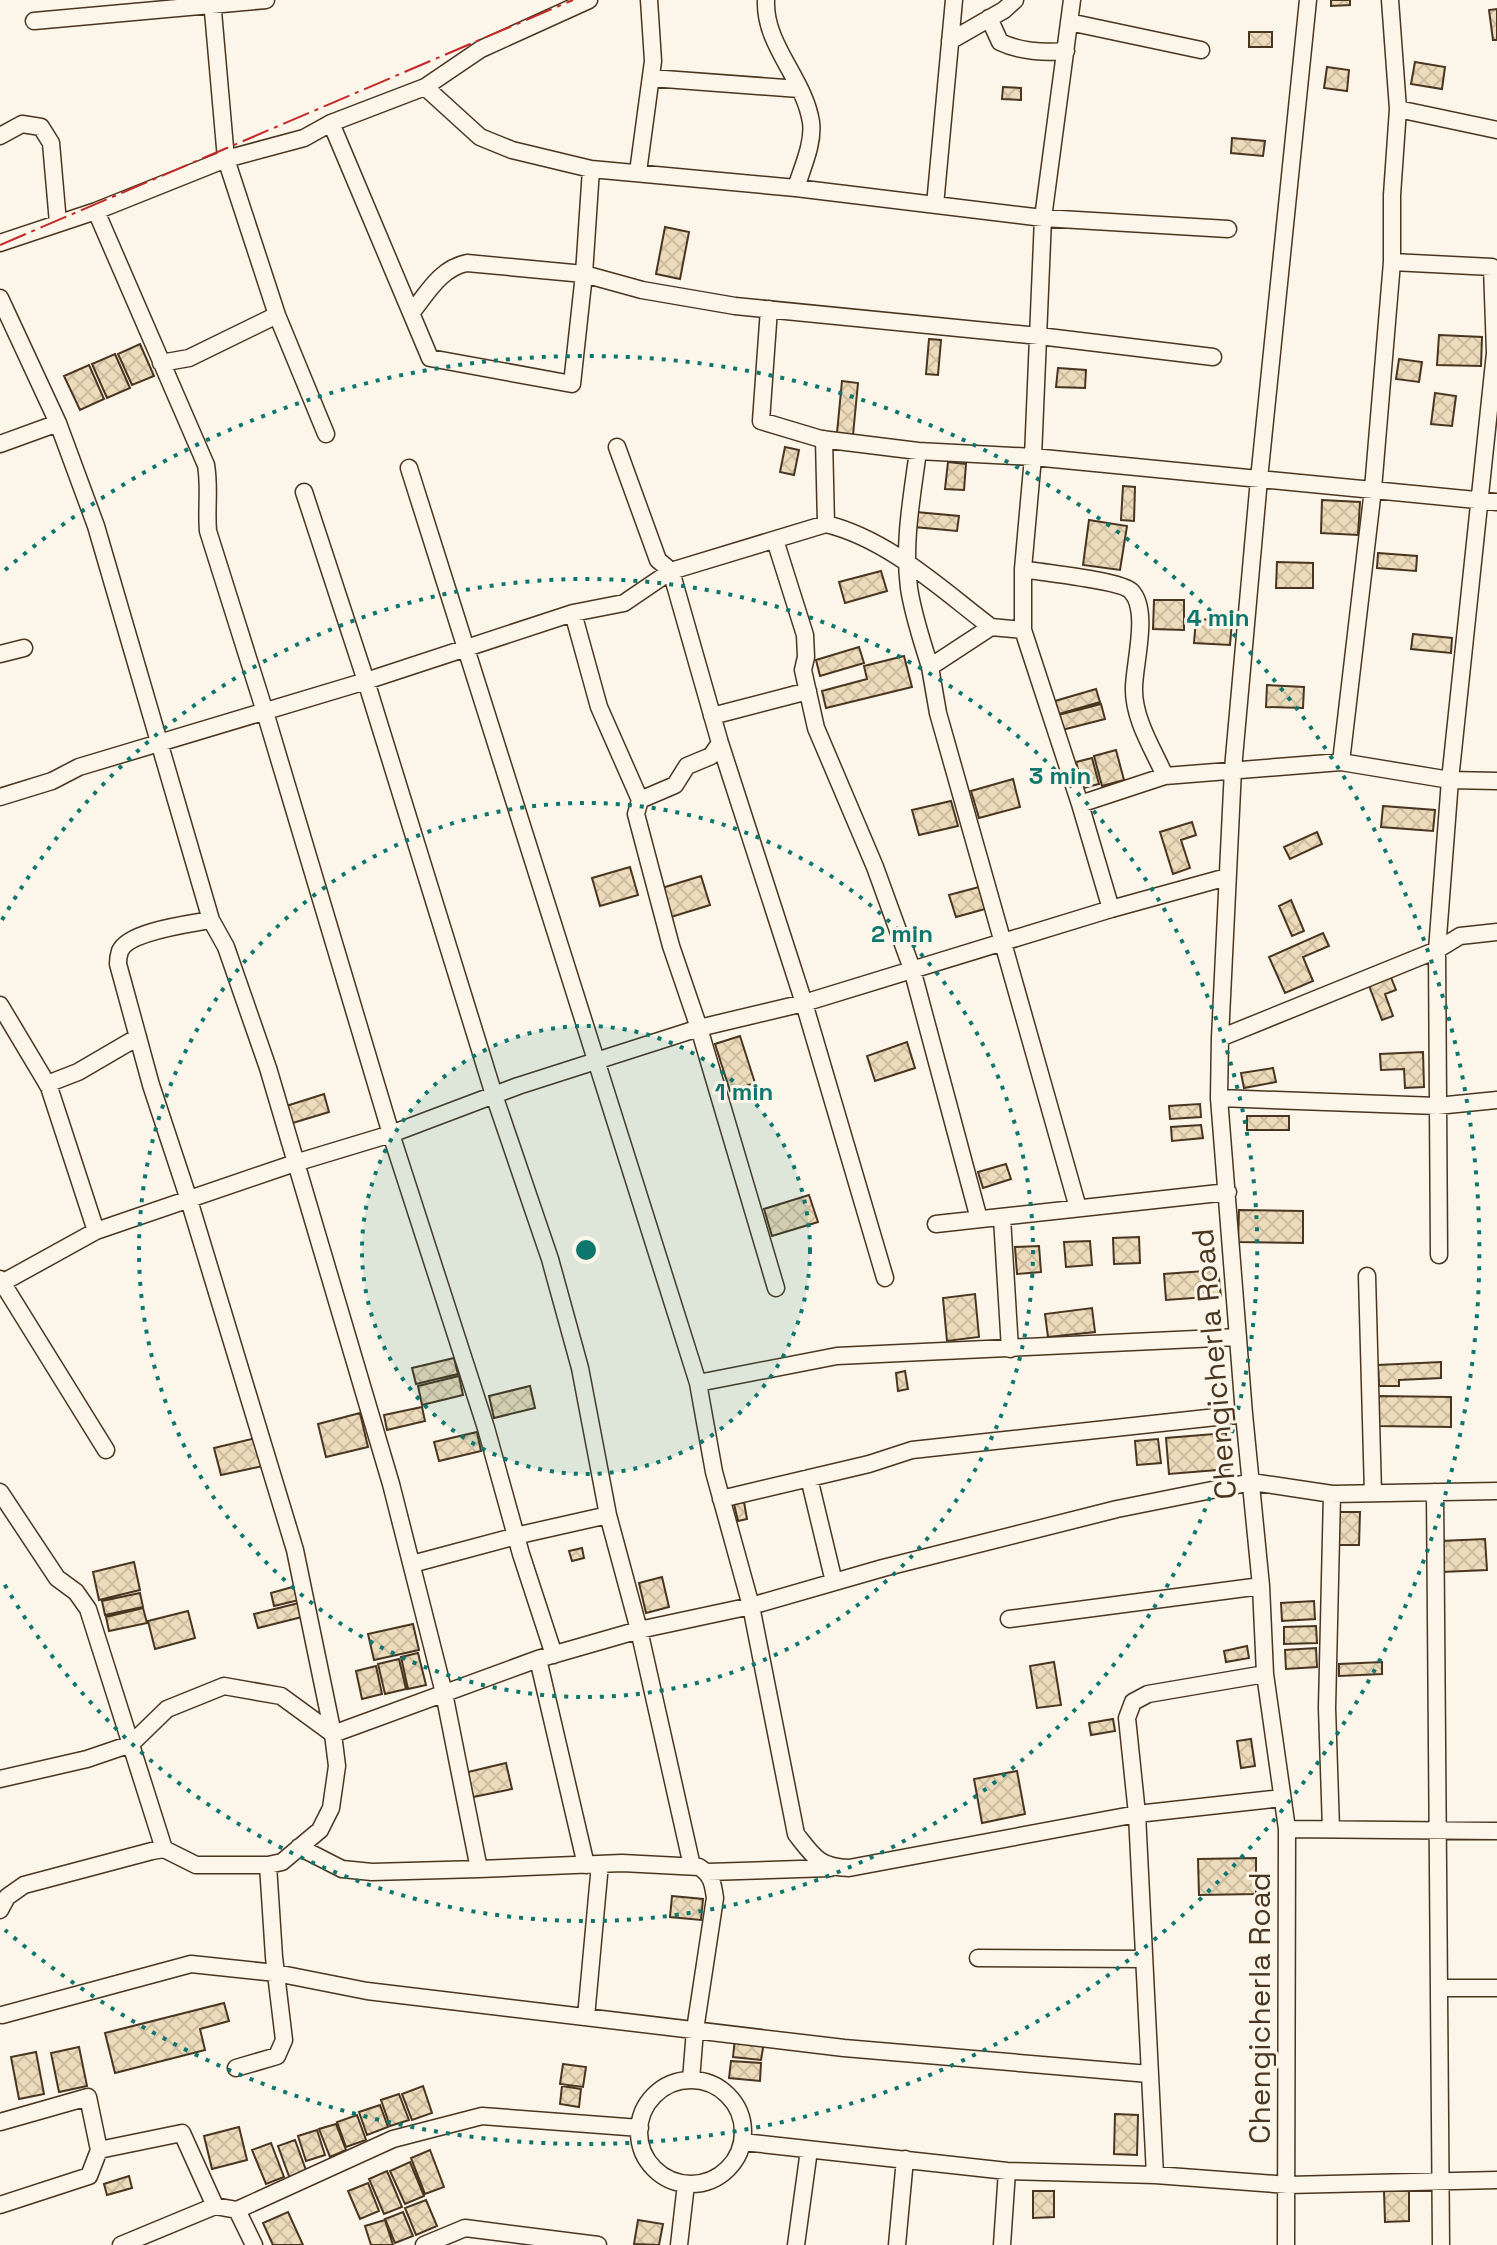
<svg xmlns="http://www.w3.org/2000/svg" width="1497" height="2245" viewBox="0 0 1497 2245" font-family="'Space Grotesk',sans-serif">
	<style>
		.building { fill: url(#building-cross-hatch); stroke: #4a3520; stroke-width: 2 }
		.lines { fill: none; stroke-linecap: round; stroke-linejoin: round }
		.street-casing { stroke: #4a3520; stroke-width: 19 }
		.street { stroke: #fbf6e9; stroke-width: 16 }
		.power { stroke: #c62828; stroke-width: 2; stroke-dasharray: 28 6 4 6; stroke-linecap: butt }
		.ring { fill: none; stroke: #0f766e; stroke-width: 4; stroke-dasharray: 4 8 }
		.labels { text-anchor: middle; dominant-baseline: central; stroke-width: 6; stroke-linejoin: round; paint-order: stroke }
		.street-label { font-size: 30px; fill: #4a3520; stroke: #fbf6e9 }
		.centre { fill: #0f766e; stroke: #fbf6e9; stroke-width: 4 }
		.ring-label { font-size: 24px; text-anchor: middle; font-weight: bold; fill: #0f766e; stroke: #fbf6e9; stroke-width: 6; stroke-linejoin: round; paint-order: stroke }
	</style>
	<defs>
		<pattern id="building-cross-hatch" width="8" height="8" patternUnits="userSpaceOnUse" patternTransform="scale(2)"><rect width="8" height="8" fill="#ecdcbc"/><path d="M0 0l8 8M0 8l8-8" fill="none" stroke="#ccbda1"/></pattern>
	</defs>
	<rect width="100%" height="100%" fill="#fbf6e9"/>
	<path class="building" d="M1331,0H1350V5L1331,6Z
		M1497,9V40H1493L1489,10Z
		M1249,32H1272V47H1249Z
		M1415,62L1445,67L1442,89L1411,84Z
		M1327,67L1349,70L1347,91L1324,88Z
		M1003,87L1021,88V100L1002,99Z
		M1232,138L1265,141L1263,156L1231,153Z
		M665,227L689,232L680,279L656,274Z
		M1439,335L1482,337L1481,366L1437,365Z
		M929,339L941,340L938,375L926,374Z
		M140,344L154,376L132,385L118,354Z
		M115,354L130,388L107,398L92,364Z
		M1399,359L1422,362L1419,382L1396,379Z
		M89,365L104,399L80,410L64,376Z
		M1058,368L1086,370L1085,388L1056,387Z
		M842,381L858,383L853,435L837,433Z
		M1435,393L1456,396L1452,426L1431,424Z
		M785,447L799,450L794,475L780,472Z
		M948,462L966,464L964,490L945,489Z
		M1123,486L1135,487L1134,521L1121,520Z
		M1322,500L1360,502L1358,535L1321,533Z
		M916,512L959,516L957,531L914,527Z
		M1089,520L1127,526L1120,570L1083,565Z
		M1378,553L1417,556L1416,571L1377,568Z
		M1277,562L1313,563V588H1276Z
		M881,571L887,591L845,603L839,582Z
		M1154,600H1184V630L1153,629Z
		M1196,619L1232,621L1230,645L1194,643Z
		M1413,634L1452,638L1451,653L1411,649Z
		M859,647L864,663L820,676L816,660Z
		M904,656L912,687L826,708L822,691L867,679L864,666Z
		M1267,685L1304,687L1303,708L1266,707Z
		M1096,689L1100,702L1059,714L1055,701Z
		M1101,704L1105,719L1062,730L1058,715Z
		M1116,750L1124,780L1102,786L1094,756Z
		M1092,758L1099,784L1083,788L1076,762Z
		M1013,779L1020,807L979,818L971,791Z
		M951,801L958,826L919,835L912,810Z
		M1383,806L1435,810L1433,831L1381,827Z
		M1192,822L1196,835L1181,840L1190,868L1173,874L1160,832Z
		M1317,832L1322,844L1290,859L1284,847Z
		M630,867L638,895L600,906L592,878Z
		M701,876L710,905L671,917L662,888Z
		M979,887L985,909L956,917L949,895Z
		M1291,900L1304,931L1292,936L1279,906Z
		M1323,933L1329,946L1303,957L1313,981L1285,993L1269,957Z
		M1390,975L1396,990L1385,994L1393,1016L1382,1020L1368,983Z
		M740,1036L755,1083L730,1091L715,1044Z
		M907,1042L915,1068L875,1081L867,1056Z
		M1423,1052L1424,1087L1405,1088L1404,1069L1381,1070L1380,1054Z
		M1273,1068L1276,1082L1244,1088L1241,1073Z
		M324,1094L329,1112L286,1125L280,1108Z
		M1200,1104L1201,1117L1170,1119L1169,1106Z
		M1247,1116H1289V1130H1247Z
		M1201,1125L1203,1138L1172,1141L1171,1127Z
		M1006,1164L1011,1179L983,1188L978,1172Z
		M809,1195L818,1222L772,1236L764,1209Z
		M1239,1210L1303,1211V1243L1238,1242Z
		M1139,1237L1140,1263L1114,1264L1113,1238Z
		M1090,1241L1092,1265L1066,1267L1064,1242Z
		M1039,1246L1041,1272L1017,1274L1015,1247Z
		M1218,1270L1221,1296L1166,1300L1164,1274Z
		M975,1294L979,1337L947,1341L943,1298Z
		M1092,1308L1095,1332L1048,1337L1045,1314Z
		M454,1358L458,1374L416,1384L412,1368Z
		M1441,1362V1378L1399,1380V1386H1379L1378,1365Z
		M905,1371L908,1389L898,1391L896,1373Z
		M459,1376L463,1395L422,1405L418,1386Z
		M530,1386L535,1408L494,1418L489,1396Z
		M1378,1396L1451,1397V1427L1377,1426Z
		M422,1407L425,1421L387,1430L384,1415Z
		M360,1413L368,1447L326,1457L318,1424Z
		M477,1432L481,1451L439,1461L434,1442Z
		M1226,1433L1229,1469L1169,1474L1166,1438Z
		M256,1438L263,1466L221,1475L214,1448Z
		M1158,1439L1161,1463L1137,1465L1135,1441Z
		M744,1502L747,1519L738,1521L734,1504Z
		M1337,1512H1360L1359,1545H1337Z
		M1485,1539L1487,1570L1442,1572L1441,1541Z
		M582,1548L584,1558L572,1561L569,1551Z
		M134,1562L140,1590L99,1600L93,1572Z
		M662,1577L669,1607L646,1613L639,1583Z
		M296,1586L299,1600L274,1606L271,1593Z
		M140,1593L143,1607L105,1615L102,1601Z
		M1314,1601L1315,1619L1282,1621L1281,1603Z
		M299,1603L302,1617L258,1628L254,1614Z
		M143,1608L147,1623L109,1631L106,1617Z
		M188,1611L195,1638L155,1649L148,1621Z
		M413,1624L419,1650L374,1660L368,1634Z
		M1316,1626L1317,1643L1284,1644V1627Z
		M1247,1646L1249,1658L1226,1662L1224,1651Z
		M1316,1648L1317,1667L1286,1669L1285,1650Z
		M418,1653L426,1685L408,1689L401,1657Z
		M399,1659L406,1689L385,1694L378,1664Z
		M1054,1662L1061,1705L1037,1708L1030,1666Z
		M1382,1662V1674L1339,1676V1664Z
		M376,1666L382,1694L362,1699L356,1671Z
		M1113,1719L1115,1731L1091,1735L1089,1723Z
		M1251,1739L1255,1766L1241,1768L1237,1741Z
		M506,1763L512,1789L473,1797L468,1772Z
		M1017,1771L1025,1814L982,1823L974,1779Z
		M1256,1858V1894L1199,1895L1198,1859Z
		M672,1896L703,1899L701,1920L670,1917Z
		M224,2003L229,2021L200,2029L205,2050L115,2073L105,2033Z
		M735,2038L764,2042L761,2060L733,2057Z
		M79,2047L87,2086L59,2092L51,2053Z
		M36,2052L44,2094L19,2099L11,2057Z
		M731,2061L761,2063L760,2081L729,2078Z
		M563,2064L586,2067L583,2087L560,2084Z
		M423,2086L432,2113L412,2120L402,2094Z
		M562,2086L581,2089L579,2107L560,2104Z
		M399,2094L409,2120L390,2126L381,2100Z
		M380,2105L388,2127L367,2135L359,2112Z
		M1115,2114L1138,2115L1137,2155L1114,2154Z
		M357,2115L366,2140L346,2147L337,2122Z
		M336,2124L346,2150L330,2157L319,2129Z
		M239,2127L247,2160L212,2169L204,2136Z
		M317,2130L325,2155L306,2161L298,2136Z
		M295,2140L307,2173L290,2179L278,2146Z
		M271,2143L284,2177L266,2184L252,2150Z
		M430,2150L444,2187L425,2194L411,2158Z
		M410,2162L424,2196L405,2204L390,2171Z
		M387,2171L402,2207L384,2214L369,2179Z
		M129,2176L132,2188L107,2195L104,2184Z
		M368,2183L379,2211L360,2219L348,2191Z
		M1409,2190V2221L1385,2222L1384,2191Z
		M1033,2191H1054V2217L1033,2218Z
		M426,2200L437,2226L416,2235L405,2208Z
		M288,2212L303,2245H273L263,2223Z
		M403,2212L413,2236L395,2243L385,2219Z
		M385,2220L393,2245H371L365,2226Z
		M638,2220L663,2224L659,2245L634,2244Z"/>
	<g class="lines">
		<g class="street-casing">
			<path id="street" d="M212,0L226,159L277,315L326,434
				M766,0C764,45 804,78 811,122C814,143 802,168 796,188
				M1072,0L1043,218L1033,457L1023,569V630L1080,804L1111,909
				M989,18L1000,42C1021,52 1043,53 1066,51
				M34,21L266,0
				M1069,22L1201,50
				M950,41L1004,10L1015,0
				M651,78L799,89
				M425,87L481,49L589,0
				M1398,109L1497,130
				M331,123L430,358L572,384L584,274L591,169
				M0,136L22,124L41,127L51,143L58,223
				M638,172L653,61L649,0
				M935,205L954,0
				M96,211L206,465C210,488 206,508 208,531L265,712L391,1134L486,1428L521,1554L554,1655
				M0,243L96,211L226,159L304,138L331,123L425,87L480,137L512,150L591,169L796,188L1043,218L1228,229
				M1392,262L1492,267L1495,353L1450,780L1497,781
				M0,298L58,423L96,526L211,920
				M769,309L761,421L821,439L918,451L1033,457L1497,502
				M412,312C428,292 441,268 467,263L584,274L642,290L735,306L1039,336L1213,357
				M161,363L189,358L277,315
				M824,439L826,524
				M0,444L58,423
				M617,447L658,560L671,571L720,743L804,1003L885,1278
				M918,451C912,497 903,542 909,588C913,615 922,641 930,667L991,627L1023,630
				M409,468L698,1383L714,1472L751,1606L796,1834C814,1857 819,1867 849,1868L1137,1814L1282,1798
				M304,492L366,681L494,1095L550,1259L580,1368L608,1515L639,1630L692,1866
				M775,540L805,635L806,657L803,670L816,728L875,867L912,969L979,1219
				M1023,569C1043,573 1120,580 1131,591C1150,610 1134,664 1134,688C1133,718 1153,749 1165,776
				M573,613L599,707L640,800
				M0,654L24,648
				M930,667L938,713L1078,1208
				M712,716L808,691
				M720,743L711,756L687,766L675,785L640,800L636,814L671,946L699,1028L776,1288
				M1341,762L1450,780L1437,950L1439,1255
				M0,797L52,781L79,767L366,681L573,613L624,603L671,571L826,524C888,539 941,589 991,627
				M1080,804L1165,776L1341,762L1373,489L1392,262V195L1398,109L1390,0
				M0,1005L49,1087L96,1231
				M1220,1038L1437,950L1460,936L1497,932
				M47,1084L78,1072L138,1037
				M1219,1098L1437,1106L1497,1100
				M1002,1218L1010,1349
				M936,1224L1228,1192
				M1367,1276L1373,1493
				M0,1279L106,1450
				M0,1284L96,1231L295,1163L391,1134L518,1086L699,1028L804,1003L1111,909L1227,877
				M698,1383L837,1356L1238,1337
				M809,1478L834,1582
				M0,1492L57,1578L76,1592L88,1609L164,1849
				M1435,1492L1441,2245
				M721,1499L869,1464L912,1450L1244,1414
				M412,1564L524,1534L608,1515
				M1009,1619L1261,1586
				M538,1659L586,1865
				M333,1734L295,1550L189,1200L151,1085L118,964C118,961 119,954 120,951C129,931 190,924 211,920L226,947L268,1068L391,1484L444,1693L479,1869L622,1863L699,1867C712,1875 713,1884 715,1898L695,2030L691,2080
				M0,1779L87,1759L131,1744L167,1709L224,1686L281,1696L333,1734
				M1287,1829L1497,1831
				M1331,1829L1327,1708L1332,1494
				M299,1847L342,1869L372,1872L479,1869
				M708,1872L830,1868
				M0,1910L7,1897L24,1885L152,1851L164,1849L196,1865H268L282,1862L320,1830L331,1808L337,1766L333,1734L538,1659L639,1630L751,1606L883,1568L1117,1509L1252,1482L1332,1494L1497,1491
				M978,1958L1144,1959
				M1440,1988H1497
				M2,2015L191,1964L276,1973L367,1991L844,2048L1149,2074
				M586,2017L600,1864
				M236,2068L277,2056L284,2040L274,1957L268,1865
				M639 2132a52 52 0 1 1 104 0a52 52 0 1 1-104 0Z
				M0,2122L88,2097L99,2150L89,2176L0,2205
				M743,2142L1007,2171L1155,2175L1288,2185L1497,2180
				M99,2150L182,2133L215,2206
				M1155,2175L1137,1814L1127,1718L1133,1702L1148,1694L1265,1674
				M237,2210L254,2245
				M121,2245L215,2206L237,2210L393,2139L482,2116L640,2128
				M424,2245L465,2228L598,2245
				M679,2245L686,2184
				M796,2245L809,2150
				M897,2245L905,2159
				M1002,2245L1007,2171
				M1286,2245L1287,1829L1265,1674L1261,1586L1244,1414L1219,1098L1220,1038L1233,769L1259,479L1308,0"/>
		</g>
		<use href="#street" class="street"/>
		<path class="power" d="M0,245L573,0"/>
	</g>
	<circle cx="586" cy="1250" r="224" fill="#0f766e" fill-opacity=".12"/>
	<g class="ring">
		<circle cx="586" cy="1250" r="224"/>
		<circle cx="586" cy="1250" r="447"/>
		<path d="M2 920A671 671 0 1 1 2 1580"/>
		<path d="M5 570A894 894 0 1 1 5 1930"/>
	</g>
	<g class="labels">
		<g class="street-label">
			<text transform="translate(1214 1364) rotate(-95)">Chengicherla Road</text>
			<text transform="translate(1259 2008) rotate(-90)">Chengicherla Road</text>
		</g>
	</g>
	<circle cx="586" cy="1250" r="12" class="centre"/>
	<g class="ring-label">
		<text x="1218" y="626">4 min</text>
		<text x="1060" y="784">3 min</text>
		<text x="902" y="942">2 min</text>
		<text x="744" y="1100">1 min</text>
	</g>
</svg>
